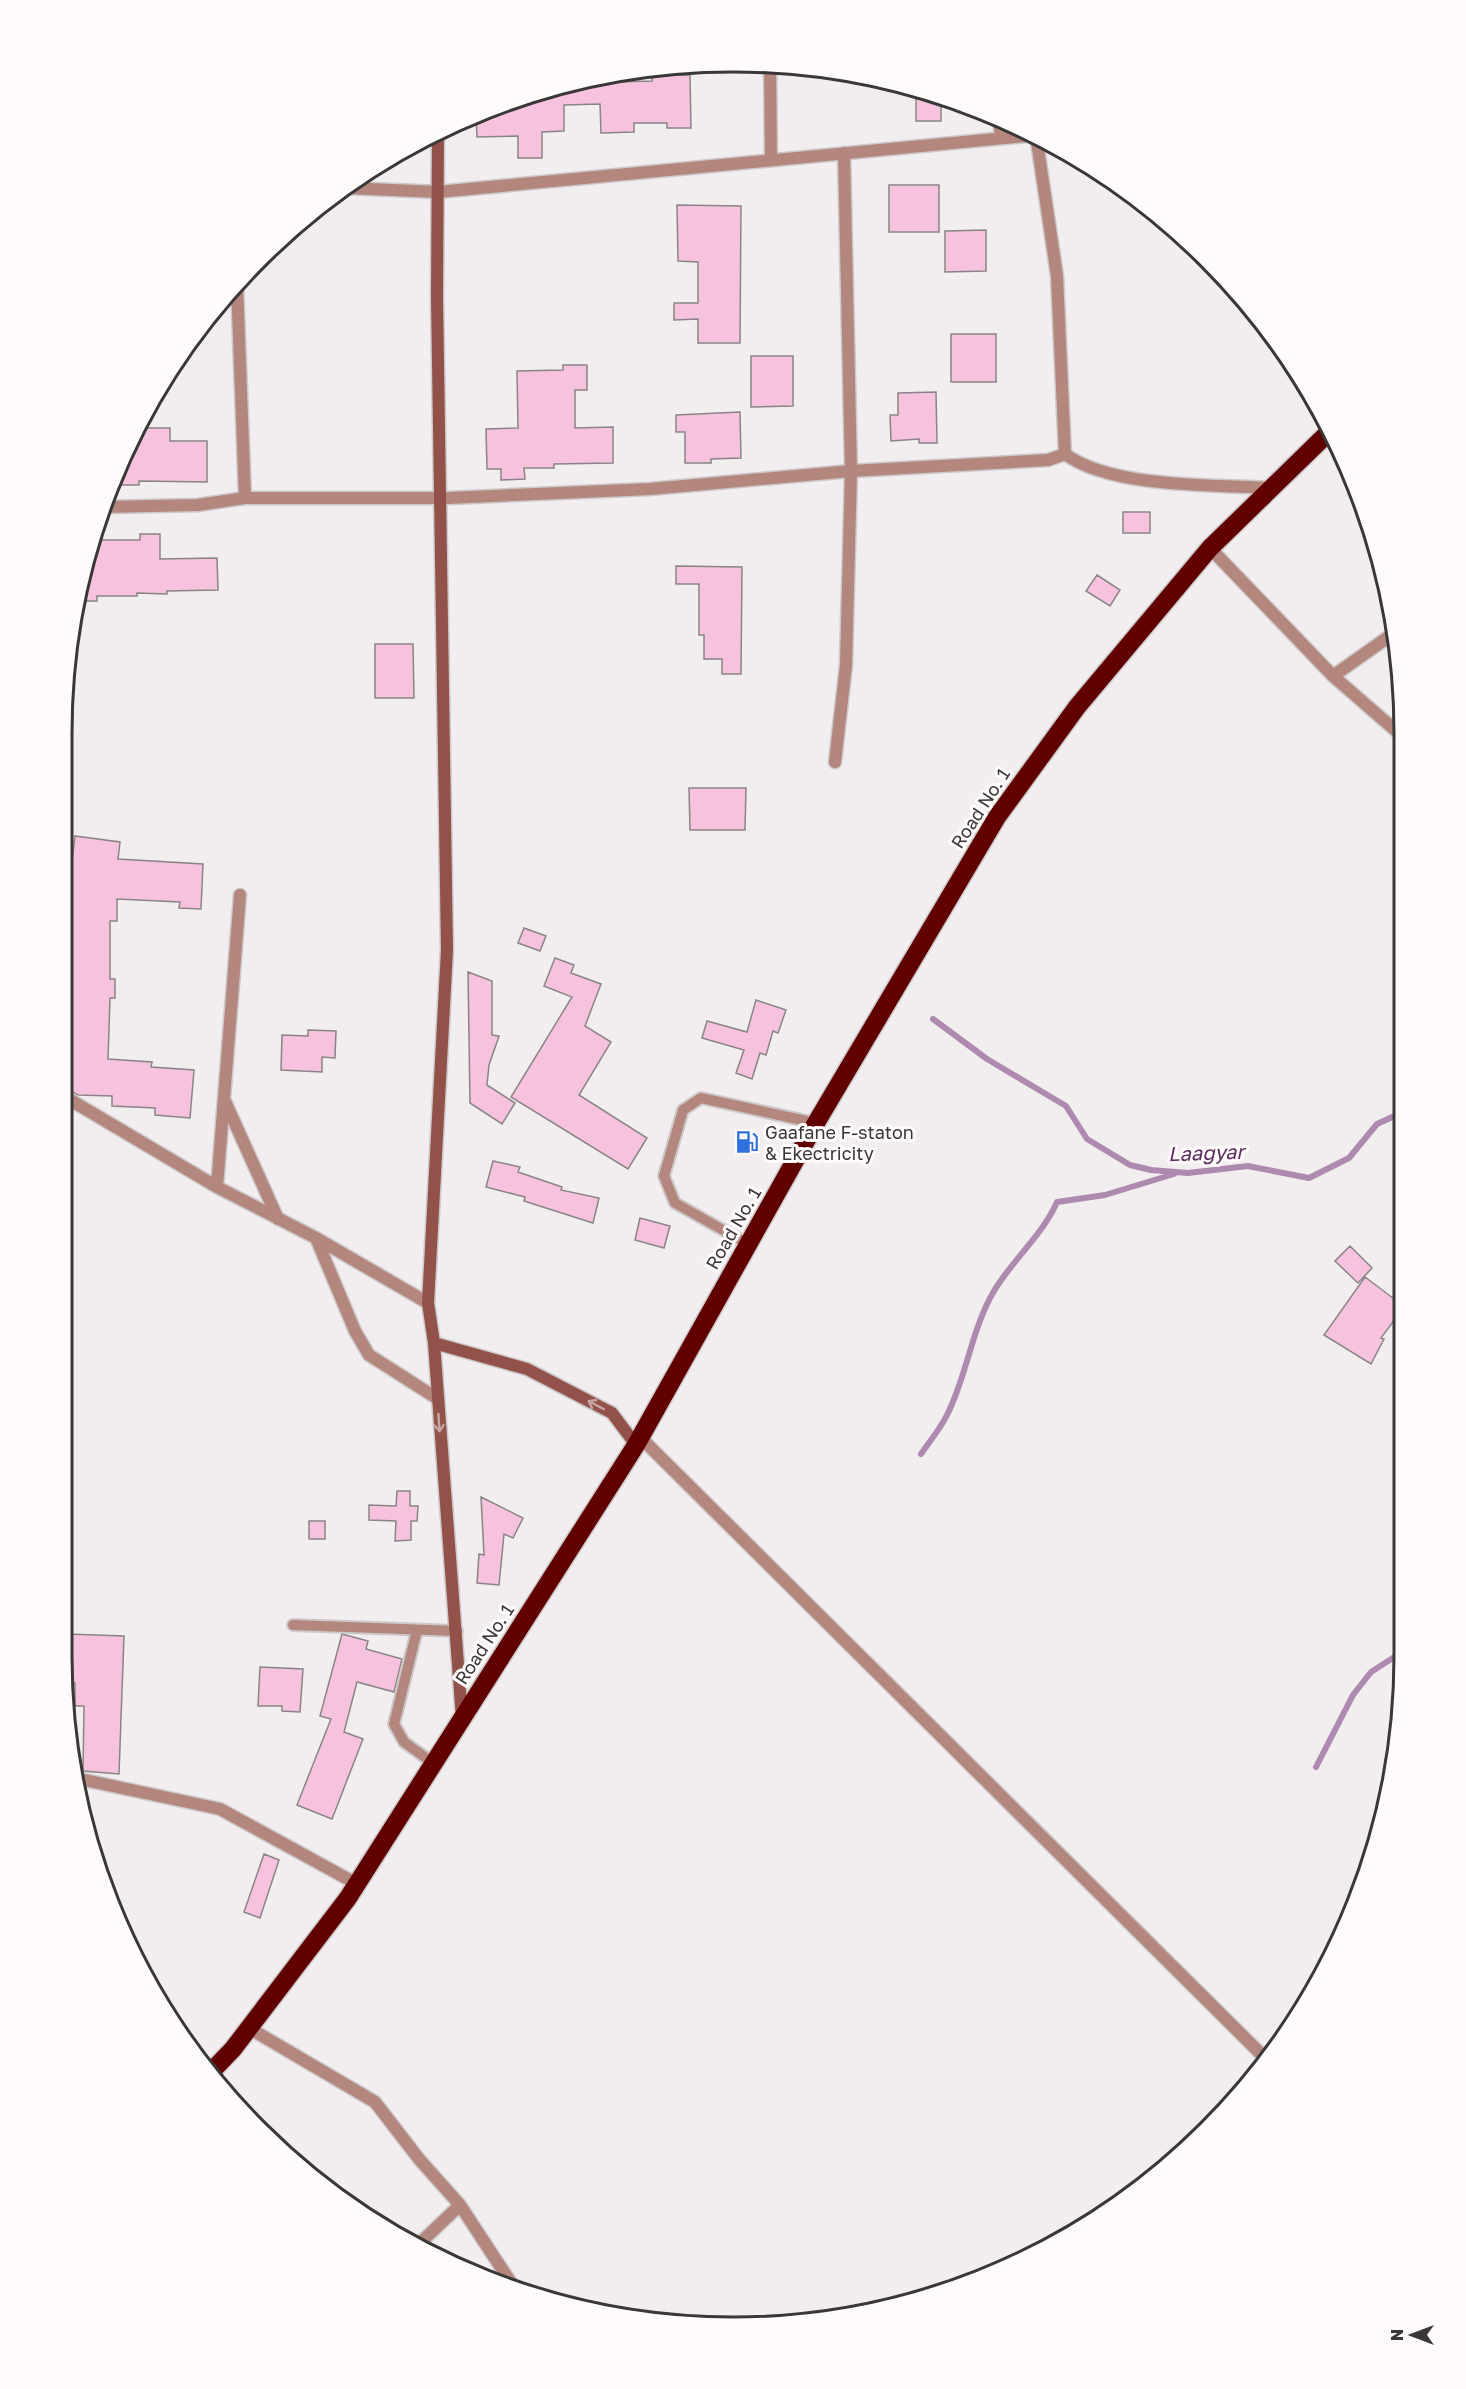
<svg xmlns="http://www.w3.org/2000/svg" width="1466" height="2389" viewBox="0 0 1466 2389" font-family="'Golos Text',sans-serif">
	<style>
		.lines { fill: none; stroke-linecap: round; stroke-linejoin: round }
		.stream { stroke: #ae8ab0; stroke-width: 6 }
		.building { fill: #f6c2dd; stroke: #898587; stroke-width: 1.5 }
		.lane-casing { stroke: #cdc9c9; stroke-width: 14 }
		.street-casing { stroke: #cdc9c9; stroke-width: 15 }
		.secondary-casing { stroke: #cdc9c9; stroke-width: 15 }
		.highway-casing { stroke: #cdc9c9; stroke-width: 21 }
		.lane { stroke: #b3867e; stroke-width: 10 }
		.street { stroke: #b3867e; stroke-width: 12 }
		.secondary { stroke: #925249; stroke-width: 12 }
		.highway { stroke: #600000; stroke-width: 18 }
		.oneway { stroke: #c8a6a2 }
		.labels { text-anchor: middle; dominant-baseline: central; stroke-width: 6; stroke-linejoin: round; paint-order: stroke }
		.street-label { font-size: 18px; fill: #393737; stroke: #fffbfb }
		.poi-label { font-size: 18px; fill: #393737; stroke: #fffbfb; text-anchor: start }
		.water-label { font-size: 20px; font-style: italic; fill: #592b5c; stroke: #fffbfb }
		.rim { fill: none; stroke: #393737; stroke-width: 3 }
	</style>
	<rect width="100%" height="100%" fill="#f2edee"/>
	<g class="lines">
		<path class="stream" d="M933,1019L987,1059L1066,1106L1087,1139L1130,1165L1151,1170L1188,1173L1248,1166L1309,1178L1349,1158L1377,1124L1401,1113
			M921,1454C930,1441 940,1429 947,1415C967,1376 971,1330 994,1291C1013,1259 1042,1236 1057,1202L1105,1195L1174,1174
			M1316,1767L1353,1695L1371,1672L1399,1654"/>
	</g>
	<path class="building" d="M652,75H690L691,128H667V123H634V132L601,133L600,104L564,105V131L542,132V158H518V136L477,137L476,116L510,101L527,100V95L549,90H572V84L577,83L652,81Z
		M916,88L941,97V121H916Z
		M889,185H939V232H889Z
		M677,205L741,206L740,343H698V319L674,320V303H698V262L678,261Z
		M986,230V271L945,272V231Z
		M951,334H996V382H951Z
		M751,356H793V406L751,407Z
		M563,365H587V390H575V428L613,427V463L554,464V468H524L525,479L501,480V469H487L486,429L518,428L517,371L563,370Z
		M936,392L937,443H919V439L891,441L890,415H898V393Z
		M740,412L741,458L711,459V463H685V432H676V415Z
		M141,428H170V441H207V482L139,481V485H115V472Z
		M1123,512H1150V533H1123Z
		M140,534H160V559L217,558L218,590L167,591V594L137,593V596H97V601H79L95,540H140Z
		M676,566L742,567L741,674H722V659H704V635H699V584H676Z
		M1097,575L1120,590L1110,606L1086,591Z
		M375,644H413L414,698H375Z
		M689,788H746L745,830H690Z
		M75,836L120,842L118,859L203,864L201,909L179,908L180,902L117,899V921H110V979H115V998H110L108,1059L152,1062L151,1067L194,1070L190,1118L155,1115V1108L112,1106V1096L78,1095L69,1090L71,1042H69L71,969H69V887Z
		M524,928L546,936L540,951L518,943Z
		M555,958L574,965L571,973L601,984L585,1026L611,1042L579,1095L647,1138L628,1169L511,1097L572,997L544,986Z
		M468,972L492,981V1035L499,1036L489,1065L487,1085L515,1103L502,1124L470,1103Z
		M756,1000L786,1010L778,1033L773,1031L766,1055L760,1053L752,1079L736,1073L744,1050L702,1038L707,1021L747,1032Z
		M308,1030L336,1031L335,1058L322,1057V1072L281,1070L282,1035L308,1036Z
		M493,1161L520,1167L518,1172L562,1187L561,1190L599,1198L593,1223L524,1201L525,1197L486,1187Z
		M640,1218L670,1226L664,1248L635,1240Z
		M1350,1246L1372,1268L1358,1283L1335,1261Z
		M1365,1277L1401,1304V1311L1381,1338L1384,1339L1371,1364L1324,1335Z
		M397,1491H410V1506H418L417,1521H411V1540L395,1541L396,1521L369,1520V1505L396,1506Z
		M481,1497L523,1518L513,1538L504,1534L499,1585L477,1583L479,1554L484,1555Z
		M309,1521H325V1539H309Z
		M67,1634L124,1636L119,1774L83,1771L84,1706H75V1683H67Z
		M342,1634L368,1641L366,1649L402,1659L394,1692L357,1682L344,1732L363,1739L332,1819L297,1805L331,1719L320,1716Z
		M260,1667L303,1669L300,1712L282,1711V1706H258Z
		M264,1854L279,1860L260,1918L244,1912Z"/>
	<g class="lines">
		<g class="lane-casing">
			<path id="lane" d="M748,1244L675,1203L664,1176L683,1110L701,1098L816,1123
				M293,1625L457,1631
				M417,1630L394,1724L404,1742L433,1763"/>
		</g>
		<g class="street-casing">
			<path id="street" d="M770,63L771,160
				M999,119L1001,138
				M1036,135L1057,276L1065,454
				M346,188L438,192L1037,135
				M237,285L245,498
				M1065,454C1111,488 1214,485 1271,488
				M104,507L198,505L245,498H448L650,489L851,471L1048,460L1065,454
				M1210,548L1333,676L1403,737
				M1333,676L1394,633
				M835,762L846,665L851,471L844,153
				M67,1098L217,1187L316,1238L428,1303
				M224,1099L278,1219
				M217,1187L240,895
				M316,1238L355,1331L369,1355L438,1399
				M639,1436L1268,2061
				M75,1778L220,1809L357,1884
				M249,2028L375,2102L419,2159L460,2205L517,2292
				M417,2246L460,2205"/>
		</g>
		<g class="secondary-casing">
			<path id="secondary" d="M438,133L437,297L447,950L428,1303L434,1343L462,1718
				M434,1343L527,1369L612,1413L636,1445"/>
		</g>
		<g class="highway-casing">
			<path id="highway" d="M209,2074L233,2049L348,1898L636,1445L816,1123L997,817L1077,707L1210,548L1329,432"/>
		</g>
		<use href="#lane" class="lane"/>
		<use href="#street" class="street"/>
		<use href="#secondary" class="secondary"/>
		<use href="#highway" class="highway"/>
	</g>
	<defs><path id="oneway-shaft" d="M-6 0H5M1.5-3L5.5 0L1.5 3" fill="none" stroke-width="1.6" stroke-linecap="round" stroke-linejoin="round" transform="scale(1.5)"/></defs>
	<g class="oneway">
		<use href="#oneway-shaft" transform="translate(596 1405) rotate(-152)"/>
		<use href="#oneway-shaft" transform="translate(439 1423) rotate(86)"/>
	</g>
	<defs>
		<g id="fuel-bare" transform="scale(1.8)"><path d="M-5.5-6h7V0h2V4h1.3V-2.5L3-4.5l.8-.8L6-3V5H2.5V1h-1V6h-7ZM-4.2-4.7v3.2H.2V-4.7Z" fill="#2e70dd" stroke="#fffbfb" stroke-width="2.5" paint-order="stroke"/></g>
	</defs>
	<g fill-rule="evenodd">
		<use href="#fuel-bare" x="747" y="1142"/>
	</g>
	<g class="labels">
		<g class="street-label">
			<text transform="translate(980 808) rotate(-57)">Road No. 1</text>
			<text transform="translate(733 1228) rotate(-60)">Road No. 1</text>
			<text transform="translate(484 1644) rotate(-57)">Road No. 1</text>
		</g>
		<g class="poi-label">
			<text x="765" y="1132">Gaafane F-staton<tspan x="765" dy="21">&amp; Ekectricity</tspan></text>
		</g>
		<g class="water-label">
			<text transform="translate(1206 1152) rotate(-2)">Laagyar</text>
		</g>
	</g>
	<path d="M0 0H1466V2389H0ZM733 72H733A661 661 0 0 1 1394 733V1656A661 661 0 0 1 733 2317H733A661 661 0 0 1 72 1656V733A661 661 0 0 1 733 72Z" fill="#fffbfb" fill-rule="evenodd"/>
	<path class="rim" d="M733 72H733A661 661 0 0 1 1394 733V1656A661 661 0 0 1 733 2317H733A661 661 0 0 1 72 1656V733A661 661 0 0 1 733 72Z"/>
	<g transform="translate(1412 2335) rotate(270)" stroke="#fffbfb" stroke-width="4.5" paint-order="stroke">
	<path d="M0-4.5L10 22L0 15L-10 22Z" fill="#393737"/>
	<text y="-9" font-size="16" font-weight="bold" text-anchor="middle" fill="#393737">N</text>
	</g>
</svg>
